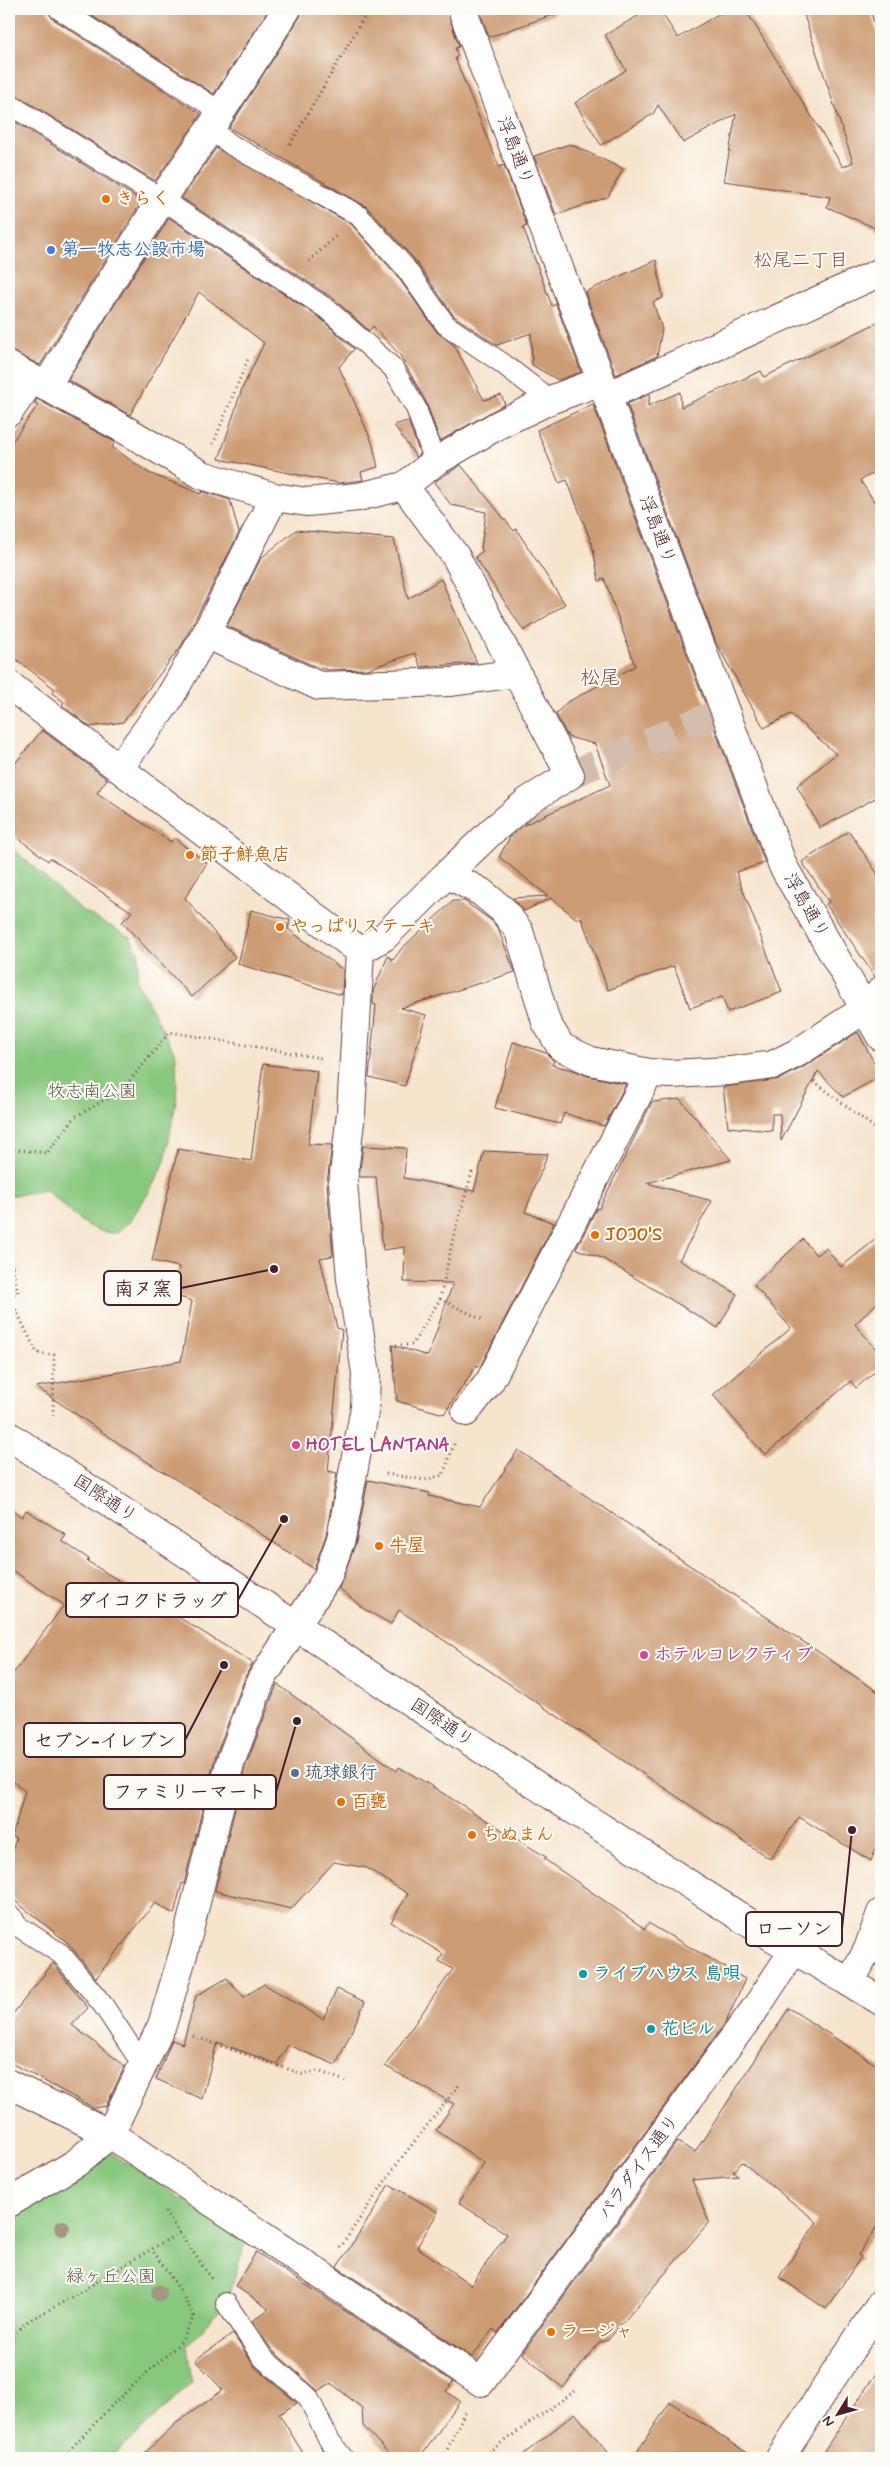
<svg xmlns="http://www.w3.org/2000/svg" width="890" height="2467" viewBox="0 0 890 2467" font-family="Mynerve,'Klee One',sans-serif">
	<style>
		.green { fill: #88c77e; stroke: #697354 }
		.building { fill: #cc9c74 }
		.lines { fill: none; stroke-linecap: round; stroke-linejoin: round }
		.street-tunnel { stroke: #d4bdad; stroke-width: 28; stroke-dasharray: 28 14; stroke-linecap: butt }
		.lane-casing { stroke: #643d43; stroke-width: 22 }
		.street-casing { stroke: #643d43; stroke-width: 30 }
		.secondary-casing { stroke: #643d43; stroke-width: 30 }
		.path { stroke: #643d43; stroke-width: 3; stroke-dasharray: 1 4; stroke-linecap: butt }
		.lane { stroke: #fff; stroke-width: 20 }
		.street { stroke: #fff; stroke-width: 28 }
		.secondary { stroke: #fff; stroke-width: 28 }
		.tree { fill: #a49884 }
		.food-dot { fill: #e8710a; stroke: #fdfcf7; stroke-width: 2 }
		.shop-dot { fill: #3f7fe0; stroke: #fdfcf7; stroke-width: 2 }
		.hotel-dot { fill: #d1479c; stroke: #fdfcf7; stroke-width: 2 }
		.service-dot { fill: #5c6f8a; stroke: #fdfcf7; stroke-width: 2 }
		.culture-dot { fill: #0f9aa8; stroke: #fdfcf7; stroke-width: 2 }
		.labels { text-anchor: middle; dominant-baseline: central; stroke-width: 4; stroke-linejoin: round; paint-order: stroke }
		.street-label { font-size: 18px; fill: #4a1f2b; stroke: #fdfcf7 }
		.food-label { font-size: 18px; font-weight: bold; fill: #c56008; stroke: #fdfcf7; text-anchor: start }
		.shop-label { font-size: 18px; font-weight: bold; fill: #366cbe; stroke: #fdfcf7; text-anchor: start }
		.park-label { font-size: 18px; fill: #605a48; stroke: #fdfcf7 }
		.hotel-label { font-size: 18px; font-weight: bold; fill: #b23c85; stroke: #fdfcf7; text-anchor: start }
		.service-label { font-size: 18px; font-weight: bold; fill: #4e5e75; stroke: #fdfcf7; text-anchor: start }
		.culture-label { font-size: 18px; font-weight: bold; fill: #0d838f; stroke: #fdfcf7; text-anchor: start }
		.neighbourhood-label { font-size: 19px; fill: #784b45; stroke: #fdfcf7 }
		.quarter-label { font-size: 20px; fill: #784b45; stroke: #fdfcf7 }
		.leader { fill: none; stroke: #4a1f2b; stroke-width: 2 }
		.callout-dot { fill: #4a1f2b; stroke: #fdfcf7; stroke-width: 2 }
		.callout { fill: #fdfcf7; stroke: #4a1f2b; stroke-width: 2 }
		.callout-label { font-size: 19px; text-anchor: middle; font-weight: bold; fill: #4a1f2b }
	</style>
	<rect width="100%" height="100%" fill="#fdfcf7"/>
	<filter id="ink" filterUnits="userSpaceOnUse"><feTurbulence type="fractalNoise" baseFrequency=".02" numOctaves="2"/><feDisplacementMap in="SourceGraphic" scale="10" xChannelSelector="R" yChannelSelector="G"/><feConvolveMatrix kernelMatrix="1 2 1 2 8 2 1 2 1" color-interpolation-filters="sRGB"/></filter>
	<filter id="wash" filterUnits="userSpaceOnUse"><feTurbulence type="fractalNoise" baseFrequency=".0096" numOctaves="4" result="noise"/><feDisplacementMap in="SourceGraphic" scale="20" xChannelSelector="R" yChannelSelector="G"/><feGaussianBlur stdDeviation="1.12" result="paint"/><feColorMatrix in="noise" values="0 0 0 0 0 0 0 0 0 0 0 0 0 0 0 0 0 1.4 0 .05"/><feComposite in="paint" operator="in"/></filter>
	<g filter="url(#wash)">
		<rect width="100%" height="100%" fill="#f6e4cd"/>
		<path class="green" d="M9,845L80,909L130,937L139,954L137,981L176,1055L177,1095L165,1161L150,1191L129,1222L116,1233C87,1234 67,1208 46,1190L9,1196Z
			M107,2150L246,2241L226,2303L187,2346L192,2382L111,2458H9V2212Z"/>
		<g id="blocks">
			<path class="building" d="M9,9H47L53,19L201,114L155,181L15,94L9,92Z
				M81,9H269L214,94Z
				M302,9H447L459,47L455,48L458,56L455,58L499,167L504,165L527,226L523,227L552,306L556,304L581,372L558,380L532,365L531,333L497,345L454,316L414,259L367,207L229,128L300,17Z
				M479,9H555V14L489,37Z
				M650,9H659L678,38L727,9H745L843,167L853,162L802,9H870L881,46V231H876L875,228L827,207L830,197L724,181L736,114L683,143L658,105L653,114L601,145L575,103L626,70L605,35Z
				M9,118L142,201L40,365L9,350Z
				M570,144L623,169L608,197L556,215L534,156Z
				M216,148L351,224L395,273L437,332L454,345L484,400L501,395L505,404L440,441L426,402L400,355L373,326L369,331L334,299L182,198Z
				M169,218L320,318L354,349L339,367L372,442L378,467L361,472L363,480L339,483L219,459L242,389L264,343L199,292L130,415L68,380Z
				M656,260L663,298L653,302L662,329L657,356L616,375L585,292Z
				M881,321V470L860,480L881,512V795L820,828L797,786L836,754L791,714L764,728L716,643L627,404L650,394L648,406L680,392L681,407L761,371L764,377Z
				M37,399L115,442L112,447L149,473L201,494L202,491L230,500L239,533L182,645L123,722L90,727L62,705L64,702L52,693L55,689L9,654V446L38,405L35,403Z
				M593,404L765,863L736,872L782,992L728,1012L722,997L690,1008L674,966L608,990L581,917L577,919L551,898L524,911L513,898L548,896L499,857L510,837L524,825L610,785L595,744L568,737L556,714L566,703L614,677L615,680V677L635,666L604,578L599,581L592,544L567,480L559,483L537,430Z
				M408,421L420,454L416,457L394,425Z
				M461,465L514,531L516,529L565,604L524,631L475,557L483,551L481,549L486,512L451,505L434,482Z
				M296,530L394,539L408,599L441,579L477,663L421,667L415,653L368,669L328,670L316,667L227,626L261,558Z
				M42,730L107,779L97,793L171,842L174,838L207,863L185,898L235,957L192,997L122,922L132,912L50,858L48,861L9,831V771Z
				M849,831L881,879V976L875,977L826,904L829,902L802,862Z
				M453,901H464L492,921L498,929L515,972L401,1008L426,1015L405,1086L369,1077L376,1005L373,1004V991L388,956L393,960L402,948Z
				M251,910L290,920L288,929L343,970L342,995L238,964Z
				M858,1032L881,1076L843,1097L818,1071L781,1141L780,1114H772V1131L728,1127L723,1087L780,1079L805,1066Z
				M513,1042L546,1053L554,1061L552,1065L573,1070L588,1076L626,1084L604,1126L564,1113L560,1124L495,1108Z
				M263,1064L317,1071L308,1144L332,1145L327,1183L333,1256L320,1258L337,1328L342,1330L328,1471L337,1473L326,1535L314,1569L217,1505L133,1453L36,1387L181,1361L192,1301L176,1296L179,1267L152,1261L178,1149L251,1161Z
				M680,1099L731,1160L647,1183L712,1201L679,1260L737,1294L718,1328L602,1258L576,1249L597,1208L599,1209L652,1102Z
				M363,1146L406,1148L404,1178L474,1191L484,1151L548,1154L525,1212L554,1223L480,1367L477,1365L444,1414L397,1401L392,1345L428,1356L453,1283L404,1282L405,1247L383,1250L376,1177H359Z
				M881,1235V1299L855,1324L881,1355V1366L856,1388L851,1381L765,1455L713,1395L791,1328L754,1285L803,1239L816,1255L826,1248L841,1267Z
				M518,1450L881,1694V1835L871,1861L799,1817L770,1859L399,1610L391,1624L364,1609L339,1588L356,1542L368,1480L430,1493L429,1496L480,1507Z
				M9,1508L22,1517L26,1510L66,1535L62,1541L89,1559L87,1561L253,1663L246,1675L215,1758L184,1884L182,1883L174,1914L155,1903L96,1978L68,1943L9,1896V1863L16,1838L12,1837L25,1791L9,1778V1679L64,1605L9,1568Z
				M277,1684L397,1771L399,1767L428,1784L546,1857L544,1859L645,1929L648,1923L745,1979L726,2022L498,2333L493,2329L472,2357L337,2267L375,2209L389,2184L438,2212L417,2247L471,2285L507,2234L459,2203L484,2163L436,2130L454,2104L385,2066L453,1969L439,1961L443,1954L391,1922L408,1894L367,1868L334,1862L291,1909L215,1891L245,1768Z
				M53,1963L88,2008L72,2025L125,2066L106,2106L94,2108L9,2062V2019Z
				M227,1978L244,1997L264,1984L323,2019L337,1989L365,2002L336,2065L288,2045L277,2064L217,2042L202,2099L156,2079L172,2040L183,2044L196,1996Z
				M789,2008L881,2068V2220L858,2255L861,2257L826,2309L779,2277L817,2222L742,2162L733,2172L739,2176L692,2180L709,2222L608,2340L599,2343L563,2388L522,2353L677,2142L695,2152Z
				M256,2252L453,2382L446,2391L460,2401L420,2458H393L363,2426L362,2408L331,2383L318,2391L272,2350L252,2321L269,2309L235,2286Z
				M233,2334L255,2367L297,2403L279,2414L306,2458H140L175,2424L223,2390L195,2360Z
				M881,2366V2458H819Z
				M670,2402L755,2458H633Z
				M575,2413L613,2458H519Z"/>
		</g>
	</g>
	<g filter="url(#ink)">
		<use href="#blocks" fill-opacity="0" stroke="#643d43" stroke-width="1"/>
		<g class="lines">
			<path class="street-tunnel" d="M570,775L725,710"/>
			<g class="lane-casing">
				<path id="lane" d="M59,9L221,112
					M9,104L162,199L327,309L393,368L416,408L435,462
					M210,129L233,146L358,215L404,266L446,325L502,363L550,400
					M10,1921L61,1954L103,2005L144,2067
					M226,2303L263,2358L308,2397L329,2440L343,2458"/>
			</g>
			<g class="street-casing">
				<path id="street" d="M462,9L783,866L881,1037
					M9,366L129,432L202,475L274,497L307,502L358,497L404,486L435,462L498,425L550,400L601,381
					M46,386L162,199L210,129L287,9
					M607,396L881,272
					M9,412L32,379
					M404,486L456,557L570,775L528,801L492,831L447,874
					M206,634L319,686L451,682L517,673
					M9,685L360,951
					M119,768L167,702L206,634L274,497
					M360,951L384,937L447,874L481,892L503,910L519,931L546,1022L561,1047L591,1061L649,1073L671,1074L730,1071L773,1065L797,1053L865,1009L881,991
					M466,1412L490,1381L649,1073
					M9,1920L10,1921
					M850,1983L868,1949L881,1913
					M9,2084L110,2134L481,2382L757,2006L794,1950
					M9,2203L76,2163L110,2134L162,2025L184,1951L230,1763L261,1680L327,1578L341,1539L365,1407L366,1373L351,1279L343,1182L351,1113L360,951"/>
			</g>
			<g class="secondary-casing">
				<path id="secondary" d="M9,1436L563,1803L762,1931L881,2001
					M780,2458L881,2303"/>
			</g>
			<path class="path" d="M290,144L369,9
				M309,261L336,236
				M213,444L248,359
				M814,1081L881,1133
				M9,1149L47,1153L75,1117L122,1090L170,1032L321,1058
				M9,1252L18,1293L9,1295
				M9,1296L37,1353L54,1355L53,1418
				M440,1299L485,1321
				M396,1345H412L440,1299L453,1239L472,1172
				M386,1474L425,1480L443,1475L455,1442
				M193,2036L302,2074L318,2071L345,2081
				M165,2212L212,2279
				M340,2248L396,2165L459,2085
				M9,2339L28,2321L60,2304L180,2232
				M62,2458L116,2401L182,2341L194,2316L180,2290L152,2250
				M443,2458L465,2412
				M480,2458L575,2391"/>
			<use href="#lane" class="lane"/>
			<use href="#street" class="street"/>
			<use href="#secondary" class="secondary"/>
		</g>
		<g class="tree">
			<circle cx="62" cy="2228" r="8"/>
			<circle cx="159" cy="2293" r="8"/>
		</g>
	</g>
	<g class="food-dot">
		<circle cx="106" cy="199" r="5"/>
		<circle cx="190" cy="855" r="5"/>
		<circle cx="280" cy="927" r="5"/>
		<circle cx="595" cy="1235" r="5"/>
		<circle cx="379" cy="1546" r="5"/>
		<circle cx="341" cy="1802" r="5"/>
		<circle cx="472" cy="1835" r="5"/>
		<circle cx="551" cy="2332" r="5"/>
	</g>
	<circle class="shop-dot" cx="51" cy="250" r="5"/>
	<g class="hotel-dot">
		<circle cx="296" cy="1445" r="5"/>
		<circle cx="644" cy="1655" r="5"/>
	</g>
	<circle class="service-dot" cx="295" cy="1773" r="5"/>
	<g class="culture-dot">
		<circle cx="583" cy="1974" r="5"/>
		<circle cx="651" cy="2029" r="5"/>
	</g>
	<g class="labels">
		<g class="street-label">
			<text transform="translate(515 151) rotate(69)">浮島通り</text>
			<text transform="translate(657 530) rotate(69)">浮島通り</text>
			<text transform="translate(806 906) rotate(60)">浮島通り</text>
			<text transform="translate(105 1499) rotate(33)">国際通り</text>
			<text transform="translate(442 1723) rotate(34)">国際通り</text>
			<text transform="translate(639 2167) rotate(-54)">パラダイス通り</text>
		</g>
		<g class="food-label">
			<text x="116" y="199">きらく</text>
			<text x="200" y="855">節子鮮魚店</text>
			<text x="290" y="927">やっぱりステーキ</text>
			<text x="605" y="1235">JOJO'S</text>
			<text x="389" y="1546">牛屋</text>
			<text x="351" y="1802">百甕</text>
			<text x="482" y="1835">ちぬまん</text>
			<text x="561" y="2332">ラージャ</text>
		</g>
		<g class="shop-label">
			<text x="61" y="250">第一牧志公設市場</text>
		</g>
		<g class="park-label">
			<text x="92" y="1092">牧志南公園</text>
			<text x="111" y="2277">緑ヶ丘公園</text>
		</g>
		<g class="hotel-label">
			<text x="306" y="1445">HOTEL LANTANA</text>
			<text x="654" y="1655">ホテルコレクティブ</text>
		</g>
		<g class="service-label">
			<text x="305" y="1773">琉球銀行</text>
		</g>
		<g class="culture-label">
			<text x="593" y="1974">ライブハウス 島唄</text>
			<text x="661" y="2029">花ビル</text>
		</g>
		<g class="neighbourhood-label">
			<text x="801" y="260">松尾二丁目</text>
		</g>
		<g class="quarter-label">
			<text x="600" y="678">松尾</text>
		</g>
	</g>
	<path class="leader" d="M274 1269L181 1288M284 1519L238 1600M224 1665L185 1740M297 1721L276 1792M852 1830L842 1929"/>
	<g class="callout-dot">
		<circle cx="274" cy="1269" r="5"/>
		<circle cx="284" cy="1519" r="5"/>
		<circle cx="224" cy="1665" r="5"/>
		<circle cx="297" cy="1721" r="5"/>
		<circle cx="852" cy="1830" r="5"/>
	</g>
	<g class="callout">
		<rect x="104" y="1271" width="77" height="34" rx="5"/>
		<rect x="66" y="1583" width="172" height="34" rx="5"/>
		<rect x="24" y="1723" width="161" height="34" rx="5"/>
		<rect x="104" y="1775" width="172" height="34" rx="5"/>
		<rect x="746" y="1912" width="96" height="34" rx="5"/>
	</g>
	<g class="callout-label">
		<text x="143" y="1295">南ヌ窯</text>
		<text x="152" y="1607">ダイコクドラッグ</text>
		<text x="105" y="1747">セブン-イレブン</text>
		<text x="190" y="1798">ファミリーマート</text>
		<text x="794" y="1935">ローソン</text>
	</g>
	<rect width="890" height="2467" fill="none" stroke="#fdfcf7" stroke-width="30"/>
	<g transform="translate(838 2414) rotate(233)" stroke="#fdfcf7" stroke-width="4" paint-order="stroke">
	<path d="M0-4L9 19L0 12L-9 19Z" fill="#4a1f2b"/>
	<text y="-8" font-size="14" font-weight="bold" text-anchor="middle" fill="#4a1f2b">N</text>
	</g>
</svg>
